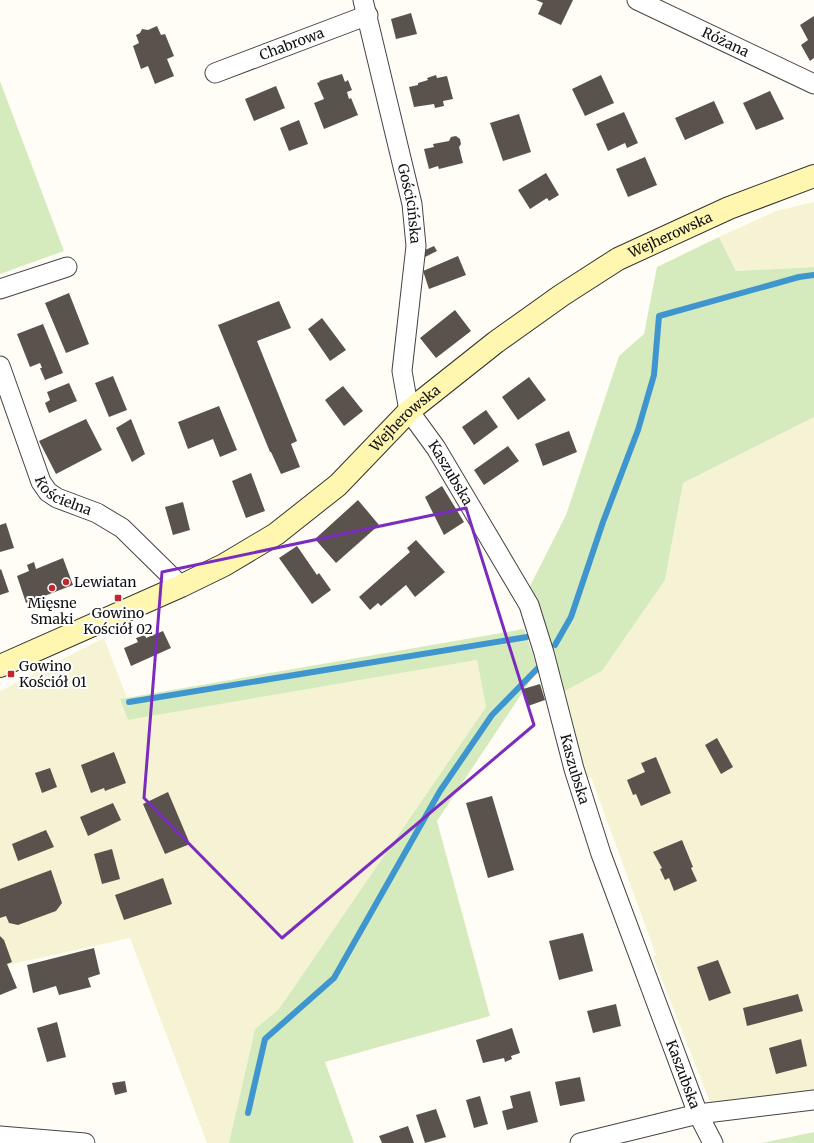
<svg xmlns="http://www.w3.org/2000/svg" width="814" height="1143" viewBox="0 0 814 1143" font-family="Merriweather,serif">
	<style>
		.farmland { fill: #f6f3d4 }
		.green { fill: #d5ebbd }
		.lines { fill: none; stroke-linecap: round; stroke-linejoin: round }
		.stream { stroke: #3f96cf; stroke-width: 6 }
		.building { fill: #5a524d }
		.street-casing { stroke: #444; stroke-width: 21 }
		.secondary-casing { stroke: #333; stroke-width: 24 }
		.street { stroke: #fff; stroke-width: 19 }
		.secondary { stroke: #fff6b0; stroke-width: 22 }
		.marked { fill: none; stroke: #7b2cbf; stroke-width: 3; stroke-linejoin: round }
		.poi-dot { fill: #c4262e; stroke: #fff; stroke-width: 1.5 }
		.labels { text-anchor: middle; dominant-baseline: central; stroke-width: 4; stroke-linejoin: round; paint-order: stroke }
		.street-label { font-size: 14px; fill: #111; stroke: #fff }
		.poi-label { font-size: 14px; fill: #111; stroke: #fff; text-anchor: start }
	</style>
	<rect width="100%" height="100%" fill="#fffdf5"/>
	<path class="farmland" d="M814,202V267L736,271L719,237L776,211Z
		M814,417V1100L712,1107L653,957L656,955L591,777L584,780L561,693L602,671L665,580L683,483Z
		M104,638L127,698L120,700L128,720L477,660L486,707L279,1009L255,1029L229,1143H207L130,938L8,965L0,947V691Z"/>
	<path class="green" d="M0,81L64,251L0,274Z
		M719,237L736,271L814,267V417L683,483L665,580L602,671L561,693L527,592L566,515L619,356L644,334L657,267Z
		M524,629L538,669L437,821L490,1016L325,1062L354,1143H229L255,1029L279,1009L486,707L477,660L128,720L120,699Z
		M814,1132V1143H762Z"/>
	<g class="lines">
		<path class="stream" d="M555,645L571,617L603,522L638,430L654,375L659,316L799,277L814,275
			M129,702L527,637
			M248,1113L265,1039L334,978L440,791L492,715L538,668"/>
	</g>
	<path class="building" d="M536,0H573L561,25L538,14L543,3Z
		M411,13L417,34L396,39L391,19Z
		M814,16V58L810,61L801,45L808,40L800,25Z
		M157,26L161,35L165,34L174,56L167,59L174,76L155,84L148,66L141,69L133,46L139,43L136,35L140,33L142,29L148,30Z
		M342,74L345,82L348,80L352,90L347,92L349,99L351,98L358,115L324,129L314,103L324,99L317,83L320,82L319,81Z
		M436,75L437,78L447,76L453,99L443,101L444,106L435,108L434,104L414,107L409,87L418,85V83L428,80L427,78Z
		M601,75L614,103L585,116L572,89Z
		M276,86L285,108L254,121L245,99Z
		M770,91L784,119L756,130L743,103Z
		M714,101L724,123L685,140L675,118Z
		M624,112L638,143L627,148L625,143L608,151L596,124Z
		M519,114L531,152L503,161L490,123Z
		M299,120L308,144L289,151L280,128Z
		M456,136L460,139L461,144L459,147L463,163L439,169L438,166L429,169L424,149L434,147L433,144L449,141L451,137Z
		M645,157L657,185L628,197L616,169Z
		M546,173L559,195L549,201L547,198L530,209L518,190Z
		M434,246L437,251L425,257L423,251Z
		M458,256L466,275L429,289L423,271Z
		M69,293L89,344L66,353L45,303Z
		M279,301L291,328L257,341L297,441L291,444L300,467L281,474L271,452H270L218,325Z
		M455,310L471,331L436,358L420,338Z
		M322,318L346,350L330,361L308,329Z
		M43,324L63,373L45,380L40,368H42L40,363L30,367L17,334Z
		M113,376L127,410L109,417L95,383Z
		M529,377L546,400L518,420L502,397Z
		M69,383L77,401L49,413L45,403L50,400L47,392Z
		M343,386L363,411L344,426L325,400Z
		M219,406L237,450L220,457L213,439L188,449L178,422Z
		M486,410L498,427L474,445L462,427Z
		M86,419L102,450L56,474L39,441Z
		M131,419L145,454L132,462L116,428Z
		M569,431L577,452L543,466L535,444Z
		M508,446L519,461L484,485L474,470Z
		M251,473L265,511L246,518L232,481Z
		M442,486L464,522L444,535L425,497Z
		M358,500L379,525L336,563L315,539Z
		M183,502L190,530L173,535L165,507Z
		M6,523L14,548L0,552V525Z
		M416,540L445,572L415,597L406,585L381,606L378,603L370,610L359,597L410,552L407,548Z
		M297,546L317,575L319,573L331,590L312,604L279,558Z
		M63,558L73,585L26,603L17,576L29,571L27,565L34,562L36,569Z
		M1,569L9,592L0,595V570Z
		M163,631L171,648L131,666L124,648L138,642L136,638L145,635L146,638Z
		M540,684L545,700L528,706L523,689Z
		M717,738L733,767L721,774L705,745Z
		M114,752L126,783L105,791L104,788L91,793L81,765Z
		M656,757L671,793L641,806L636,794L633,795L627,780L645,772L641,763Z
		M50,768L57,787L42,793L35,773Z
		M168,792L190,844L165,854L143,804Z
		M492,796L514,870L488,878L466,803Z
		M113,803L121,820L88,836L80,817Z
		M46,830L54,847L18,861L12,844Z
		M682,840L693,867L691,868L697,881L674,891L669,878L665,880L660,869L662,868L653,852Z
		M112,849L120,879L102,884L94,854Z
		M51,870L62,903L56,911L18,925L9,923L6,916L0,918V889Z
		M163,878L172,904L124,920L115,895Z
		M583,933L593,971L559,980L549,941Z
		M0,936L4,940L12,962L7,964L17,988L0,995Z
		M94,948L100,974L88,978L91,987L59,995L56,986L33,993L27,965Z
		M718,960L731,993L709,1001L697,967Z
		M798,994L803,1011L747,1026L743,1008Z
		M616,1004L621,1026L593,1033L587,1011Z
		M57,1022L66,1057L47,1062L37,1028Z
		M512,1028L520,1053L511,1056L512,1059L505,1062L504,1058L483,1063L476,1040Z
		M801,1039L807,1066L776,1074L769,1048Z
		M580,1077L585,1101L560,1106L555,1082Z
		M125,1081L127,1092L115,1095L112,1083Z
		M530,1091L538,1122L507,1130L502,1111L513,1108L510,1096Z
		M480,1096L488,1124L474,1128L466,1100Z
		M436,1109L446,1137L425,1143L416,1115Z
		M408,1126L414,1143H382L379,1136Z"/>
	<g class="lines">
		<g class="street-casing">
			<g id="street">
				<path id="s1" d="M363,0L412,204L416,246L402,371L409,411L436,448L529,605L544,653L574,769L601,854L698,1114L713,1143"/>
				<path id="s2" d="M637,0L814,84"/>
				<path id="s3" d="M215,73L368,15"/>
				<path d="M0,289L67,267"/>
				<path id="s4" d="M0,366L41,482L48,492L57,498L97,513L122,528L181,586"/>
				<path d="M0,1136L85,1143"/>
				<path d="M580,1143L698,1114L814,1100"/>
			</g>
		</g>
		<g class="secondary-casing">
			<g id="secondary">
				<path id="s5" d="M0,666L181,586L224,565L276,534L338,485L409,411L496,342L562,295L618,259L729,208L814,176"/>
			</g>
		</g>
		<use href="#street" class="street"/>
		<use href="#secondary" class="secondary"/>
	</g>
	<path class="marked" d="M466,508L534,725L282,938L144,798L162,572Z"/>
	<g class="poi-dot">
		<circle cx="66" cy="582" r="4"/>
		<circle cx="52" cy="588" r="4"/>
		<rect x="114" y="594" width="8" height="8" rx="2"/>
		<rect x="7" y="670" width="8" height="8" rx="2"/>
	</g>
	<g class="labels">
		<g class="street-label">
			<text stroke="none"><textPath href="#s2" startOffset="98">Różana</textPath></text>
			<text stroke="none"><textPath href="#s3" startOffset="82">Chabrowa</textPath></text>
			<text stroke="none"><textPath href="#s1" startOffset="209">Gościcińska</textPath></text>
			<text stroke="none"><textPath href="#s5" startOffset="804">Wejherowska</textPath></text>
			<text stroke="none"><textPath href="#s5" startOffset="480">Wejherowska</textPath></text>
			<text stroke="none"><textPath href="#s1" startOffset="493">Kaszubska</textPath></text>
			<text stroke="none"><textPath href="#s4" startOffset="150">Kościelna</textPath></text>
			<text stroke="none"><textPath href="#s1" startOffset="817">Kaszubska</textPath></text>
			<text stroke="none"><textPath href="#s1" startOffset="1141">Kaszubska</textPath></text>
		</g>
		<g class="poi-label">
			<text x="74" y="582">Lewiatan</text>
			<text x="52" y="603" text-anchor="middle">Mięsne<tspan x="52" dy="16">Smaki</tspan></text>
			<text x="118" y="613" text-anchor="middle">Gowino<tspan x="118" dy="16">Kościół 02</tspan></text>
			<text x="19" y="666">Gowino<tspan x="19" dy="16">Kościół 01</tspan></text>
		</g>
	</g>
</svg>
